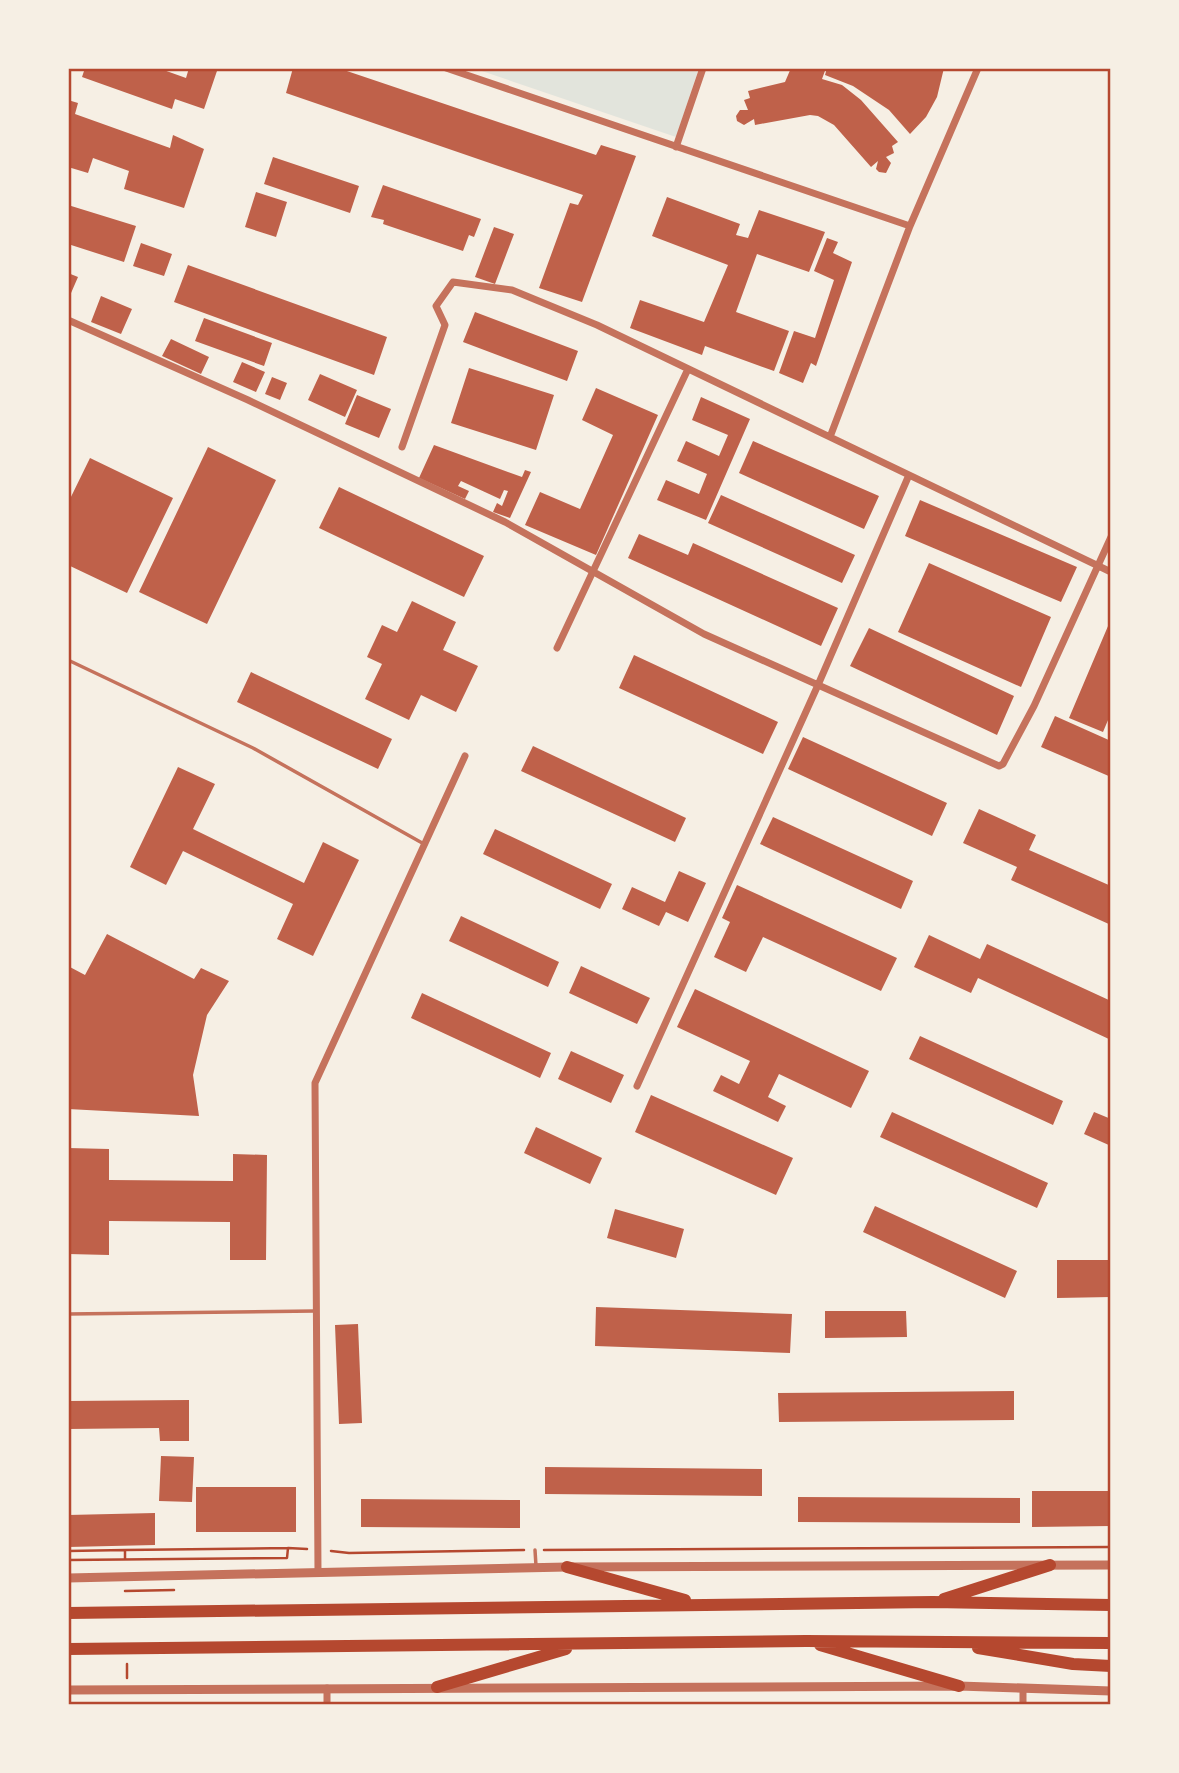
<svg xmlns="http://www.w3.org/2000/svg" width="1179" height="1773" viewBox="0 0 1179 1773" font-family="Spectral,serif">
	<style>
		.green { fill: #e2e4dc }
		.building { fill: #bf614a }
		.lines { fill: none; stroke-linecap: round; stroke-linejoin: round }
		.path { stroke: #b5482f; stroke-width: 2.5 }
		.service { stroke: #c5725c; stroke-width: 3.5 }
		.minor { stroke: #c5725c; stroke-width: 7 }
		.tertiary { stroke: #c5725c; stroke-width: 9 }
		.trunk { stroke: #b5482f; stroke-width: 12 }
		.neatline { fill: none; stroke: #b5482f; stroke-width: 2.5 }
	</style>
	<rect width="100%" height="100%" fill="#f6efe4"/>
	<path class="green" d="M473,68H699L676,137Z"/>
	<path class="building" d="M85,68H158L186,78L189,68H218L204,109L175,99L172,109L82,77Z
		M293,68H338L596,155L601,145L636,156L582,302L539,288L570,203L578,205L583,195L286,93Z
		M791,68H826L822,79L842,85L861,100L898,142L892,146L894,153L886,157L891,163L886,173L879,172L876,169L878,161L871,167L834,125L818,116L810,115L755,125L754,119L744,125L737,121L736,116L740,110H748L744,100L750,98L748,91L785,82Z
		M827,68H944L937,97L926,117L910,134L889,110L853,86L825,75Z
		M68,100L78,103L75,114L170,148L173,135L204,149L184,208L124,189L129,171L93,158L88,173L68,167Z
		M273,157L359,186L350,213L264,184Z
		M383,185L481,219L474,237L469,235L463,251L383,224L384,220L371,217Z
		M256,192L287,202L276,237L245,227Z
		M667,197L740,224L736,235L748,238L759,210L825,232L809,272L757,254L736,312L789,331L774,371L705,346L702,355L630,328L640,300L704,322L728,265L652,236Z
		M68,205L136,226L124,262L68,244Z
		M494,227L514,234L495,284L475,277Z
		M827,238L838,242L833,253L852,262L816,366L811,363L803,383L779,373L794,331L815,338L834,280L814,271Z
		M141,243L172,254L164,276L133,266Z
		M188,265L387,337L374,375L174,302Z
		M68,273L78,277L68,300Z
		M101,296L132,309L121,334L91,322Z
		M475,312L578,351L567,381L463,342Z
		M204,318L272,343L264,366L195,341Z
		M171,339L209,357L201,374L162,356Z
		M242,362L265,372L256,392L233,382Z
		M469,368L554,395L536,450L451,423Z
		M320,374L357,390L345,417L308,400Z
		M272,377L287,383L280,400L265,394Z
		M596,388L658,415L596,555L525,525L540,492L580,509L613,435L582,420Z
		M357,395L391,409L379,438L345,424Z
		M701,397L750,419L706,520L657,500L666,480L699,494L707,474L677,461L686,441L719,456L728,435L692,420Z
		M753,441L879,496L864,529L739,473Z
		M434,445L522,477L525,470L531,472L510,518L493,512L497,503L502,506L508,491L504,490L500,499L461,481L458,486L469,491L465,499L419,478Z
		M208,447L276,480L207,624L139,592Z
		M90,458L173,498L127,593L68,565V503Z
		M339,487L484,556L464,597L319,528Z
		M721,495L855,555L842,583L708,523Z
		M920,500L1077,567L1061,602L905,536Z
		M639,534L688,555L693,543L838,608L821,646L628,558Z
		M929,563L1051,617L1021,687L898,632Z
		M412,601L456,622L443,650L478,666L456,712L421,695L409,720L365,699L382,664L367,657L382,625L397,632Z
		M1111,619V713L1103,732L1069,718Z
		M869,628L1014,696L997,735L850,666Z
		M634,655L778,722L763,754L619,688Z
		M251,672L392,739L378,769L237,702Z
		M1055,716L1111,741V777L1041,747Z
		M803,737L947,803L932,836L788,769Z
		M533,746L686,818L675,842L521,771Z
		M178,767L215,784L193,829L304,883L323,842L359,860L313,956L277,939L293,904L183,851L166,885L130,867Z
		M979,809L1036,835L1029,850L1111,886V925L1011,880L1017,867L963,843Z
		M773,817L913,881L901,909L760,844Z
		M495,829L612,884L600,909L483,854Z
		M679,871L706,883L688,922L666,912L659,926L622,909L632,887L665,902Z
		M737,885L897,958L881,991L763,937L746,972L714,957L730,922L722,918Z
		M461,916L559,962L548,987L449,941Z
		M107,934L194,979L201,968L229,981L207,1015L193,1075L199,1116L68,1109V966L85,975Z
		M929,935L980,959L987,944L1111,1001V1040L978,978L971,993L914,967Z
		M581,966L650,998L637,1024L569,993Z
		M695,989L869,1071L851,1108L779,1074L768,1097L786,1106L778,1122L713,1091L721,1075L739,1084L750,1061L677,1027Z
		M422,993L551,1053L540,1078L411,1018Z
		M920,1036L1063,1101L1053,1125L909,1059Z
		M571,1051L624,1075L611,1103L558,1079Z
		M651,1095L793,1158L776,1195L635,1132Z
		M892,1112L1048,1183L1037,1208L880,1137Z
		M1094,1112L1111,1119V1146L1084,1134Z
		M536,1127L602,1158L590,1184L524,1153Z
		M68,1148L109,1149V1180L233,1181V1154L267,1155L266,1260H230V1222L109,1221V1255L68,1254Z
		M875,1206L1017,1271L1005,1298L863,1232Z
		M615,1209L684,1229L676,1258L607,1238Z
		M1057,1260H1111V1297L1057,1298Z
		M596,1307L792,1314L790,1353L595,1346Z
		M825,1311H906L907,1337L825,1338Z
		M358,1324L362,1423L339,1424L335,1325Z
		M1014,1391V1420L779,1422L778,1393Z
		M189,1400V1441H160L159,1428L68,1429V1401Z
		M161,1456L194,1457L192,1502L159,1501Z
		M545,1467L762,1469V1496L545,1494Z
		M196,1487H296V1532H196Z
		M1032,1491H1111V1526L1032,1527Z
		M798,1497L1020,1498V1523L798,1522Z
		M361,1499L520,1500V1528L361,1527Z
		M155,1513V1545L68,1547V1515Z"/>
	<g class="lines">
		<path class="path" d="M544,1550L1111,1547
			M68,1551L125,1550
			M331,1551L349,1553L524,1550
			M125,1559V1550L288,1548
			M68,1560L287,1558L288,1548L307,1549
			M125,1591L174,1590
			M127,1664V1678"/>
		<path class="service" d="M68,660L253,748L424,844
			M68,1314L315,1311
			M535,1550L536,1566"/>
		<path class="minor" d="M446,68L910,226
			M676,147L703,68
			M68,320L248,400L505,522L704,634L999,766L1003,764L1034,706L1111,537
			M830,437L910,226L978,68
			M402,447L445,325L436,306L453,282L512,290L597,325L1111,572
			M557,648L688,369
			M637,1086L818,685L909,475
			M318,1573L315,1083L465,756
			M327,1688V1705
			M1023,1705V1688"/>
		<path class="tertiary" d="M68,1578L567,1567L1111,1565
			M68,1690L959,1686L1111,1691"/>
		<path class="trunk" d="M567,1567L685,1600
			M944,1599L1050,1565
			M68,1613L933,1602L1111,1605
			M820,1645L959,1686
			M978,1648L1073,1664L1111,1666
			M68,1649L806,1641L1111,1643
			M437,1687L566,1649"/>
	</g>
	<rect width="1179" height="1773" fill="none" stroke="#f6efe4" stroke-width="140"/>
	<rect x="70" y="70" width="1039" height="1633" class="neatline"/>
</svg>
